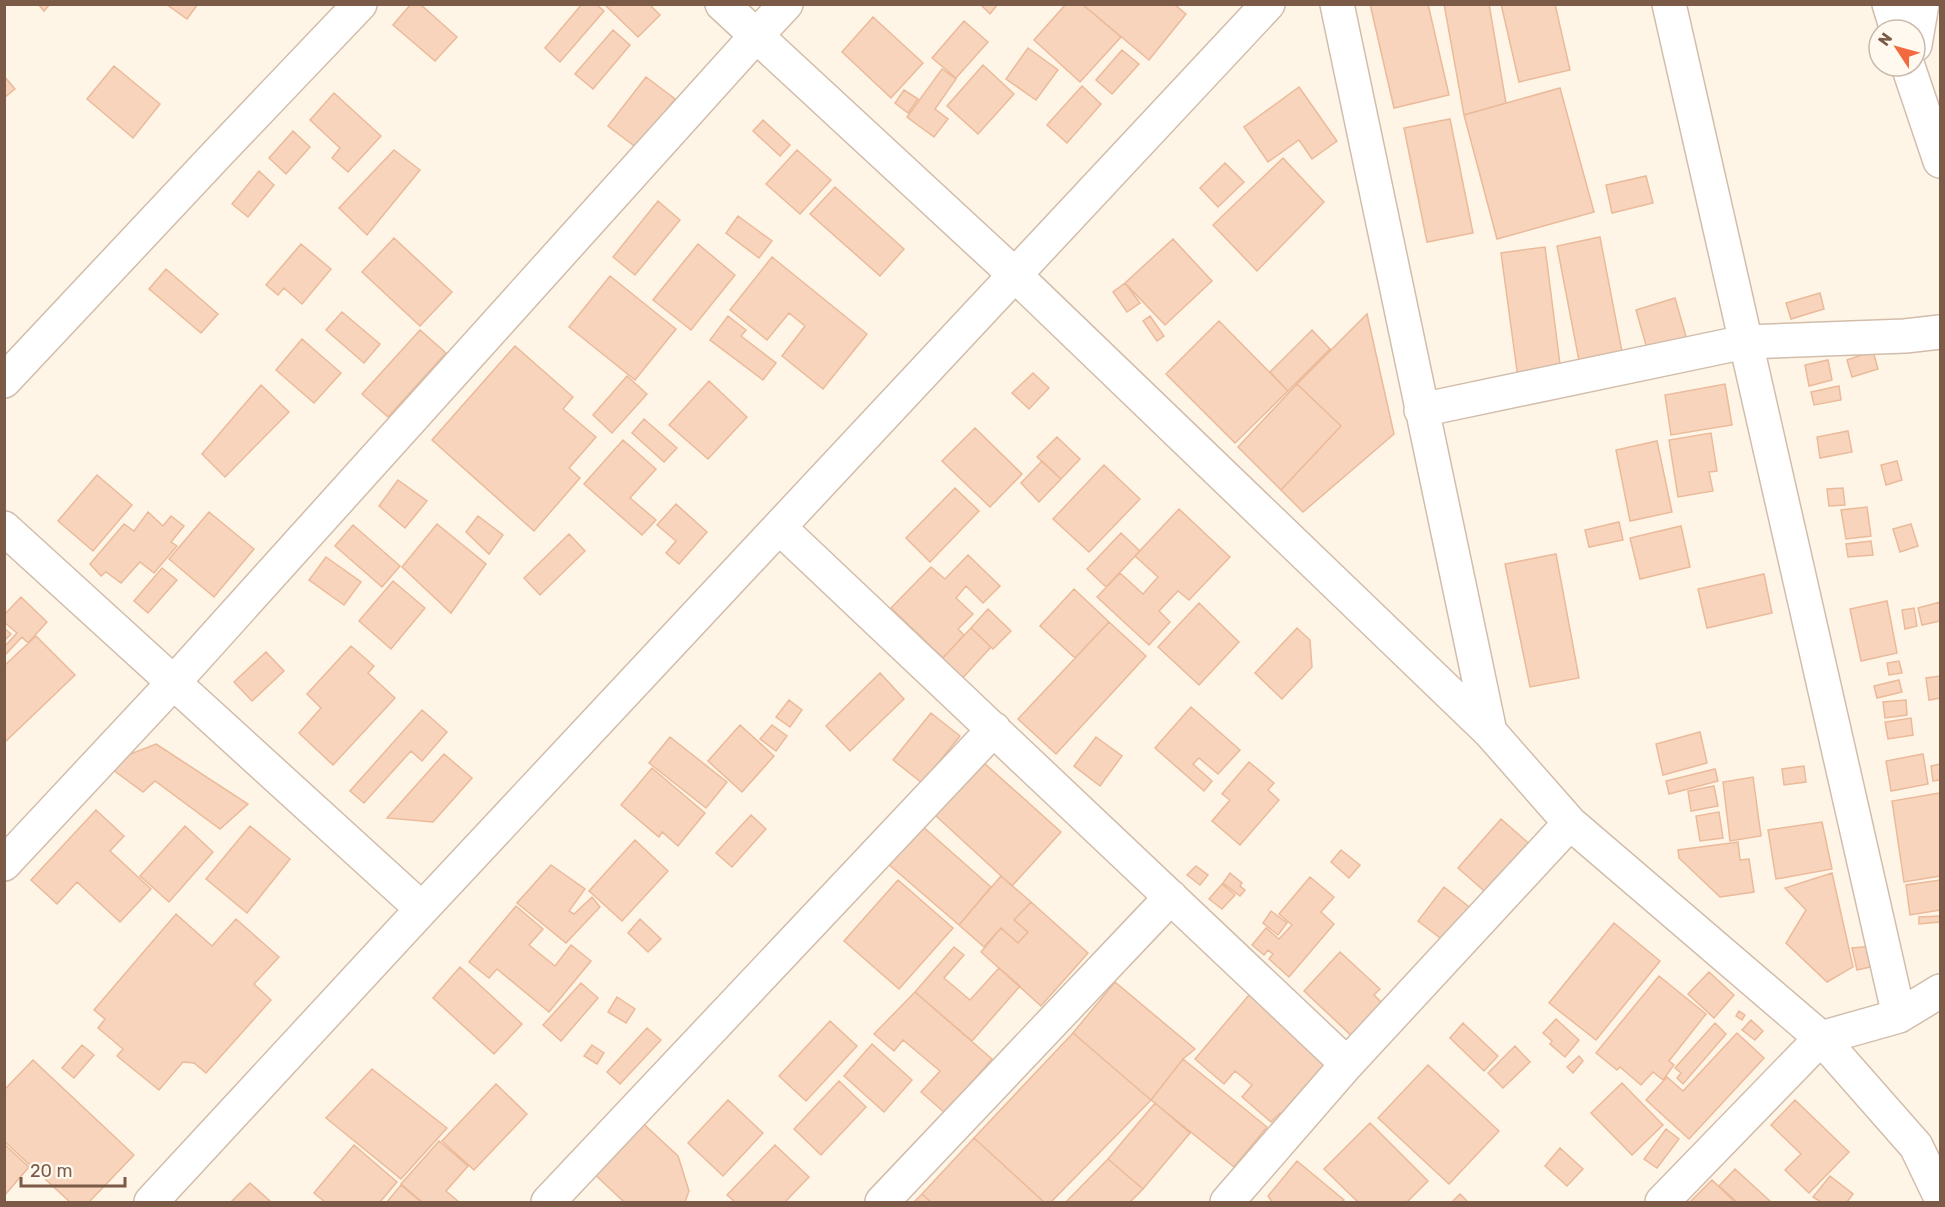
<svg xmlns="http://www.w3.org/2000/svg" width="1945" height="1207" viewBox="0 0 1945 1207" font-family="Rubik,sans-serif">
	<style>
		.building { fill: #f7d4bb; stroke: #ebba9a; stroke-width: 1.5 }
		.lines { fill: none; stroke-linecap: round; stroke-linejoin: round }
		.minor-casing { stroke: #d2bdab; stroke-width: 36 }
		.minor { stroke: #fff; stroke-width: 33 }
	</style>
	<rect width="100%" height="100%" fill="#fef5e7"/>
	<path class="building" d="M38,4H50L44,11Z
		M166,4H198L187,19Z
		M411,4H420L457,37L435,61L393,25Z
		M582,4H596L604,11L560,62L545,48Z
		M604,4H649L660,15L638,37Z
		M980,4H998L990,14Z
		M1066,4H1082L1121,37L1080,82L1034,40Z
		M1082,4H1174L1186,14L1149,60Z
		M1370,4H1428L1449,95L1394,108Z
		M1444,4H1489L1506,103L1464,115Z
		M1501,4H1555L1570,70L1519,82Z
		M873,17L923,63L891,98L842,52Z
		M964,21L988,42L956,78L932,58Z
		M613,30L630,45L593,89L575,74Z
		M1028,48L1058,70L1036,100L1006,79Z
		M1122,50L1139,64L1112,94L1096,80Z
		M983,65L1014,94L978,134L947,106Z
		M114,66L160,104L133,138L87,99Z
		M942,69L956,79L935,109L948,119L934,137L907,117Z
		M4,76L15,89L4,98Z
		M646,77L675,99L637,148L608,126Z
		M1082,86L1101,104L1067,143L1047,125Z
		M1299,87L1337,141L1312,159L1299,140L1268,162L1244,127Z
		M1560,88L1594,212L1497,239L1464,115Z
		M904,90L918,99L908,113L895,103Z
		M334,93L381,136L348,172L332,158L340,148L310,120Z
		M1450,119L1473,233L1427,242L1404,128Z
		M763,120L790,145L780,156L753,131Z
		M293,131L310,147L286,174L269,158Z
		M394,150L420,170L367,235L339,208Z
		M797,150L831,180L800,214L766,184Z
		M1283,158L1324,202L1257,271L1213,225Z
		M1225,163L1244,182L1218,207L1200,188Z
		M259,171L274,185L248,217L232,204Z
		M1646,176L1653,203L1612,213L1606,185Z
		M835,187L904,249L880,276L810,214Z
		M658,201L680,220L635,275L613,257Z
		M738,216L772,241L759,258L726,233Z
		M1600,237L1624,362L1581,371L1557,246Z
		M394,238L452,292L420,326L362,272Z
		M1173,239L1212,281L1165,325L1125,283Z
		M301,244L331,269L302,304L284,288L278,295L266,285Z
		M698,244L735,275L691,330L653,300Z
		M1545,247L1561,372L1518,378L1501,253Z
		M772,257L867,334L823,389L782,356L805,326L789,313L767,340L730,310Z
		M166,269L218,314L201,333L149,289Z
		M610,276L676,329L635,380L569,327Z
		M1125,283L1140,303L1127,312L1113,292Z
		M1820,293L1824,309L1791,319L1786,303Z
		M1675,298L1687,340L1648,352L1636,310Z
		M342,312L380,344L364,363L326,330Z
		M1367,314L1394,434L1303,512L1281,490L1341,426L1297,384Z
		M728,316L746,330L741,336L776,363L763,380L710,340Z
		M1150,316L1164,336L1157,341L1143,321Z
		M1219,321L1288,391L1235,443L1166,374Z
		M420,330L446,353L388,417L362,394Z
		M1312,330L1330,349L1288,391L1270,372Z
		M302,339L341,373L314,403L276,370Z
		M515,346L573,397L563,409L596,437L569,468L580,478L534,531L432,440Z
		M1873,351L1878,369L1852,377L1847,360Z
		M1828,360L1832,380L1809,386L1805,365Z
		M1033,373L1049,388L1029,409L1012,393Z
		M627,376L647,394L612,433L593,415Z
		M709,381L747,417L708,459L669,425Z
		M1297,384L1341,426L1281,490L1238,447Z
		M1725,384L1732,425L1671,435L1665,395Z
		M261,385L289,412L225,477L202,454Z
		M1839,386L1841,400L1814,405L1811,392Z
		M644,419L677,448L664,462L632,433Z
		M975,428L1022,474L990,507L942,461Z
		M1848,431L1852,452L1820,458L1817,437Z
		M1711,433L1717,471L1709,472L1713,491L1678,497L1669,440Z
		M1057,437L1080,459L1061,479L1037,457Z
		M623,440L656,469L630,498L656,520L642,535L584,484Z
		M1657,441L1672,512L1630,521L1616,450Z
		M1042,461L1061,479L1039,502L1021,483Z
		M1897,461L1902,480L1886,485L1881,465Z
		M1104,465L1140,499L1089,552L1053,519Z
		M97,475L132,505L93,551L58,521Z
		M398,480L427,501L405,528L379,506Z
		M955,488L979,511L930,562L906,538Z
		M1843,488L1845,505L1829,506L1827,489Z
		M676,504L707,532L679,564L666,553L676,541L657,525Z
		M1867,507L1871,536L1846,539L1841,510Z
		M1179,509L1230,557L1189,600L1178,591L1159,611L1170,622L1149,645L1097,597L1120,573L1143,594L1158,577L1135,556Z
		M148,512L163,526L171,516L184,526L171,542L177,546L154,573L140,562L121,583L106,572L101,576L90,564L124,524L134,531Z
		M209,512L254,549L214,597L169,559Z
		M478,516L503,535L489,554L466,532Z
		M1619,522L1623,540L1589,547L1585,530Z
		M437,524L486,564L451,613L402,567Z
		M1911,524L1918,546L1900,552L1893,529Z
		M353,525L400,566L382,587L335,546Z
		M1681,526L1690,567L1640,579L1630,538Z
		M1121,533L1140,551L1106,587L1087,569Z
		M569,534L585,551L540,595L524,578Z
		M1871,541L1873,555L1848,557L1846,544Z
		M1556,554L1579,678L1530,687L1505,564Z
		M968,555L1000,586L983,603L966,586L956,598L973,614L958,629L964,635L943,658L891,608L931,567L945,579Z
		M326,557L361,582L344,605L309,580Z
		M162,568L177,580L148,613L134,601Z
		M1764,574L1772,613L1707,628L1698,589Z
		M393,581L425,608L391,649L359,621Z
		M1074,589L1109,622L1075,658L1040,626Z
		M21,597L47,622L28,643L22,637L4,656V647L17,633L4,622V615Z
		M1887,601L1897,653L1861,661L1850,609Z
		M1940,602V621L1922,625L1918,608Z
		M1199,603L1239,642L1199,685L1158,647Z
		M1914,608L1917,626L1905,629L1902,610Z
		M988,609L1011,631L993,649L971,628Z
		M1109,622L1146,656L1056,754L1018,719Z
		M4,628L11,634L4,641Z
		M971,628L991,647L959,682L938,663Z
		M1297,628L1310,640L1312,667L1282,699L1255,673Z
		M36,636L75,675L4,743V666Z
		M351,646L374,666L368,673L395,698L333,765L299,733L321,708L307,694Z
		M266,652L284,671L252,701L234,682Z
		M1899,661L1902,673L1889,675L1887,663Z
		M880,673L904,699L850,751L826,726Z
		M1940,676V698L1929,700L1926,678Z
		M1899,680L1902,692L1877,698L1874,686Z
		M789,700L802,710L790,727L776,717Z
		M1906,700L1907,715L1885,718L1883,702Z
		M1191,707L1240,750L1218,774L1199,758L1193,764L1212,781L1204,791L1155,748Z
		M422,710L447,732L422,761L411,751L364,803L350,791Z
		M931,713L960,736L922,783L893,760Z
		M1911,718L1913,735L1888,739L1885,722Z
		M740,725L774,756L742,792L708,761Z
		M772,725L787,736L776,751L760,739Z
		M1700,732L1707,763L1663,775L1656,744Z
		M670,737L727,782L706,808L649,763Z
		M1096,737L1122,756L1100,786L1074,766Z
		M156,744L248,804L220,829L155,781L143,792L105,764Z
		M444,754L472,778L433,822L387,818Z
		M1923,754L1928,784L1891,791L1886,761Z
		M983,762L1061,832L1012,886L935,815Z
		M1249,762L1274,783L1268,790L1279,800L1240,845L1212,821L1230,800L1222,794Z
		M1940,764V780L1933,781L1931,766Z
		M1804,766L1806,782L1784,785L1782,769Z
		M652,768L705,813L678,846L662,832L659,837L621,805Z
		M1715,769L1718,781L1669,794L1666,781Z
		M1753,777L1761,836L1730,841L1723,782Z
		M1714,786L1718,806L1691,811L1688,791Z
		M1940,793V876L1904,882L1892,801Z
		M96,810L124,836L110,851L151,889L120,922L77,882L57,904L31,880Z
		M1719,812L1723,838L1700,841L1696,816Z
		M751,815L766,829L732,867L716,853Z
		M1501,819L1533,847L1490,896L1458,868Z
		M1822,822L1832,869L1776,879L1768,830Z
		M921,825L991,887L959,925L887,863Z
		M185,826L213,852L169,902L140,876Z
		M250,826L290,859L247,913L206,879Z
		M635,840L668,871L622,921L589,891Z
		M1738,842L1740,860L1749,859L1754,892L1720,897L1679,858L1678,850Z
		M1341,850L1360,865L1349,878L1331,862Z
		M551,865L585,889L569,911L574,914L592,897L600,907L566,943L517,903Z
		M1196,866L1208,875L1200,885L1187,875Z
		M1230,873L1242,883L1240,886L1245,890L1240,896L1223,883Z
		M1832,873L1853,967L1827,982L1786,943L1806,910L1785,888Z
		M1001,876L1031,902L1014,920L1028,932L1018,943L1001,928L984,947L959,925Z
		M1310,877L1334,897L1321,912L1334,924L1289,977L1269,959L1273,954L1268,950L1264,955L1252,945L1266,928L1279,939L1292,925L1279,914Z
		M898,880L953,928L899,989L844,941Z
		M1940,880V910L1910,915L1906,885Z
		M1222,884L1235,895L1222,909L1209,899Z
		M1444,887L1473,910L1448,944L1418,921Z
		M1031,902L1088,953L1041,1006L981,952L1001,928L1018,943L1028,932L1014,920Z
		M516,906L543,929L529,945L555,966L571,945L591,961L549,1012L497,969L489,978L469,962Z
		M1271,911L1287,923L1278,935L1263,923Z
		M176,914L212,946L236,919L279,957L254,984L271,1000L206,1073L194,1063L183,1062L159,1090L117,1056L123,1049L98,1028L105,1019L94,1010Z
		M1940,916V922L1919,924V917Z
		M640,919L661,939L648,952L628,933Z
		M1614,923L1660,961L1596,1040L1549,1003Z
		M1874,946L1879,965L1857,970L1852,948Z
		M954,947L964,955L944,978L970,1000L999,968L1020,986L972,1041L915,992Z
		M1340,952L1380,989L1374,995L1387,1008L1357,1041L1304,991Z
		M460,967L522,1024L494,1054L433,998Z
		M1709,972L1734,995L1714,1018L1688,994Z
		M1659,976L1706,1014L1669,1061L1674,1065L1663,1080L1653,1072L1641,1085L1620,1067L1617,1070L1596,1053Z
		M1115,982L1195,1049L1183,1059L1151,1100L1073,1033Z
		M1260,982L1347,1064L1286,1118L1280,1113L1271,1122L1242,1097L1252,1085L1235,1071L1224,1084L1195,1059Z
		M581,983L598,998L561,1041L543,1025Z
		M915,992L992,1059L945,1113L921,1092L940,1071L903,1040L894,1051L874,1034Z
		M617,997L635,1009L626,1023L608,1012Z
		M1739,1011L1745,1015L1742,1020L1736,1016Z
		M1556,1019L1579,1040L1565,1057L1550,1044L1552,1041L1543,1033Z
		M1751,1020L1763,1031L1755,1040L1742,1030Z
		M830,1021L857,1046L806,1101L779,1076Z
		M1463,1023L1498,1056L1484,1071L1450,1038Z
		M1715,1023L1726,1034L1683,1084L1677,1078L1681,1073L1675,1068Z
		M647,1028L661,1040L620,1084L607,1072Z
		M1073,1033L1151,1100L1051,1202H1044L974,1138Z
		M1737,1033L1764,1058L1689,1139L1646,1100L1667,1077L1683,1091Z
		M872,1044L912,1080L884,1112L844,1076Z
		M82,1045L94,1055L74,1078L62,1068Z
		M592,1045L604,1053L597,1064L584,1056Z
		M1515,1046L1530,1062L1503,1088L1488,1073Z
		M1579,1056L1583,1061L1573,1073L1567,1067Z
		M1183,1059L1267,1127L1234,1167L1151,1100Z
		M33,1060L134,1155L89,1202H70L4,1141V1090Z
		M1428,1065L1499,1131L1449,1184L1378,1118Z
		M372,1069L447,1128L401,1179L326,1118Z
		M839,1081L866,1107L821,1155L794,1129Z
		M1622,1083L1663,1125L1632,1155L1591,1113Z
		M496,1084L527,1114L474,1170L442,1141Z
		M728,1100L763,1133L723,1176L688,1143Z
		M1795,1100L1849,1152L1809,1193L1785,1170L1801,1154L1771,1125Z
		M1155,1103L1190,1133L1143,1189L1108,1159Z
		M635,1116L678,1156L689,1191L685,1202H624L587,1167Z
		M1370,1123L1428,1181L1407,1202H1358L1324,1169Z
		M1666,1129L1679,1139L1657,1168L1644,1159Z
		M974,1138L1044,1202H931L922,1194Z
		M439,1141L468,1166L446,1191L459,1202H422L401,1184Z
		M4,1144L29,1167L4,1196Z
		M354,1145L397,1182L380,1202H325L314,1193Z
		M775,1145L809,1177L785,1202H735L727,1195Z
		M1560,1148L1583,1169L1567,1186L1545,1166Z
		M1108,1159L1143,1189L1130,1202H1066Z
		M1297,1161L1344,1200L1341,1202H1272L1268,1196Z
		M1735,1169L1771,1202H1737L1719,1186Z
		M1830,1176L1853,1194L1847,1202H1821L1813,1197Z
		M1712,1180L1735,1202H1690Z
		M250,1183L271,1202H231Z
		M401,1185L421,1202H387Z
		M922,1194L931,1202H914Z
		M1460,1194L1468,1202H1452Z"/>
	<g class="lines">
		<g class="minor-casing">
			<path id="minor" d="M722,4L1016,276L1490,732L1570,823L1821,1038L1916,1146L1940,1196
				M1337,4L1490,732
				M1669,4L1899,1016
				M1889,4L1897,30
				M1915,45L1922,4
				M1908,66L1940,161
				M4,381L219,152L360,4
				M1421,410L1745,342L1905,336L1940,332
				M779,527L1347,1064
				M4,528L422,909
				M4,864L174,682L756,36L786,4
				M151,1202L422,909L1268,4
				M548,1202L994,729
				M882,1202L1171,897
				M1227,1202L1347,1064L1570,823
				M1662,1202L1821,1038L1899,1016L1940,991"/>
		</g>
		<use href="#minor" class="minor"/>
	</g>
	<rect width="1945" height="1207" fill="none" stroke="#7b5b48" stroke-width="12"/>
	<g transform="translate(1897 48) rotate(306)"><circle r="28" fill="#fff9ef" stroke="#cabaac" stroke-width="1.5"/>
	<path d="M0-4.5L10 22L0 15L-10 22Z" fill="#f36a41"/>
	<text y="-9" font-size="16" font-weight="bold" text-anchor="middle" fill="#7b5b48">N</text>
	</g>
	<path d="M21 1177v9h104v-9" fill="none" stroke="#7b5b48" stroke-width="3"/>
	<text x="30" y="1177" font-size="18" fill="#7b5b48" stroke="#fff9ef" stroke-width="4.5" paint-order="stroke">20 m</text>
</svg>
